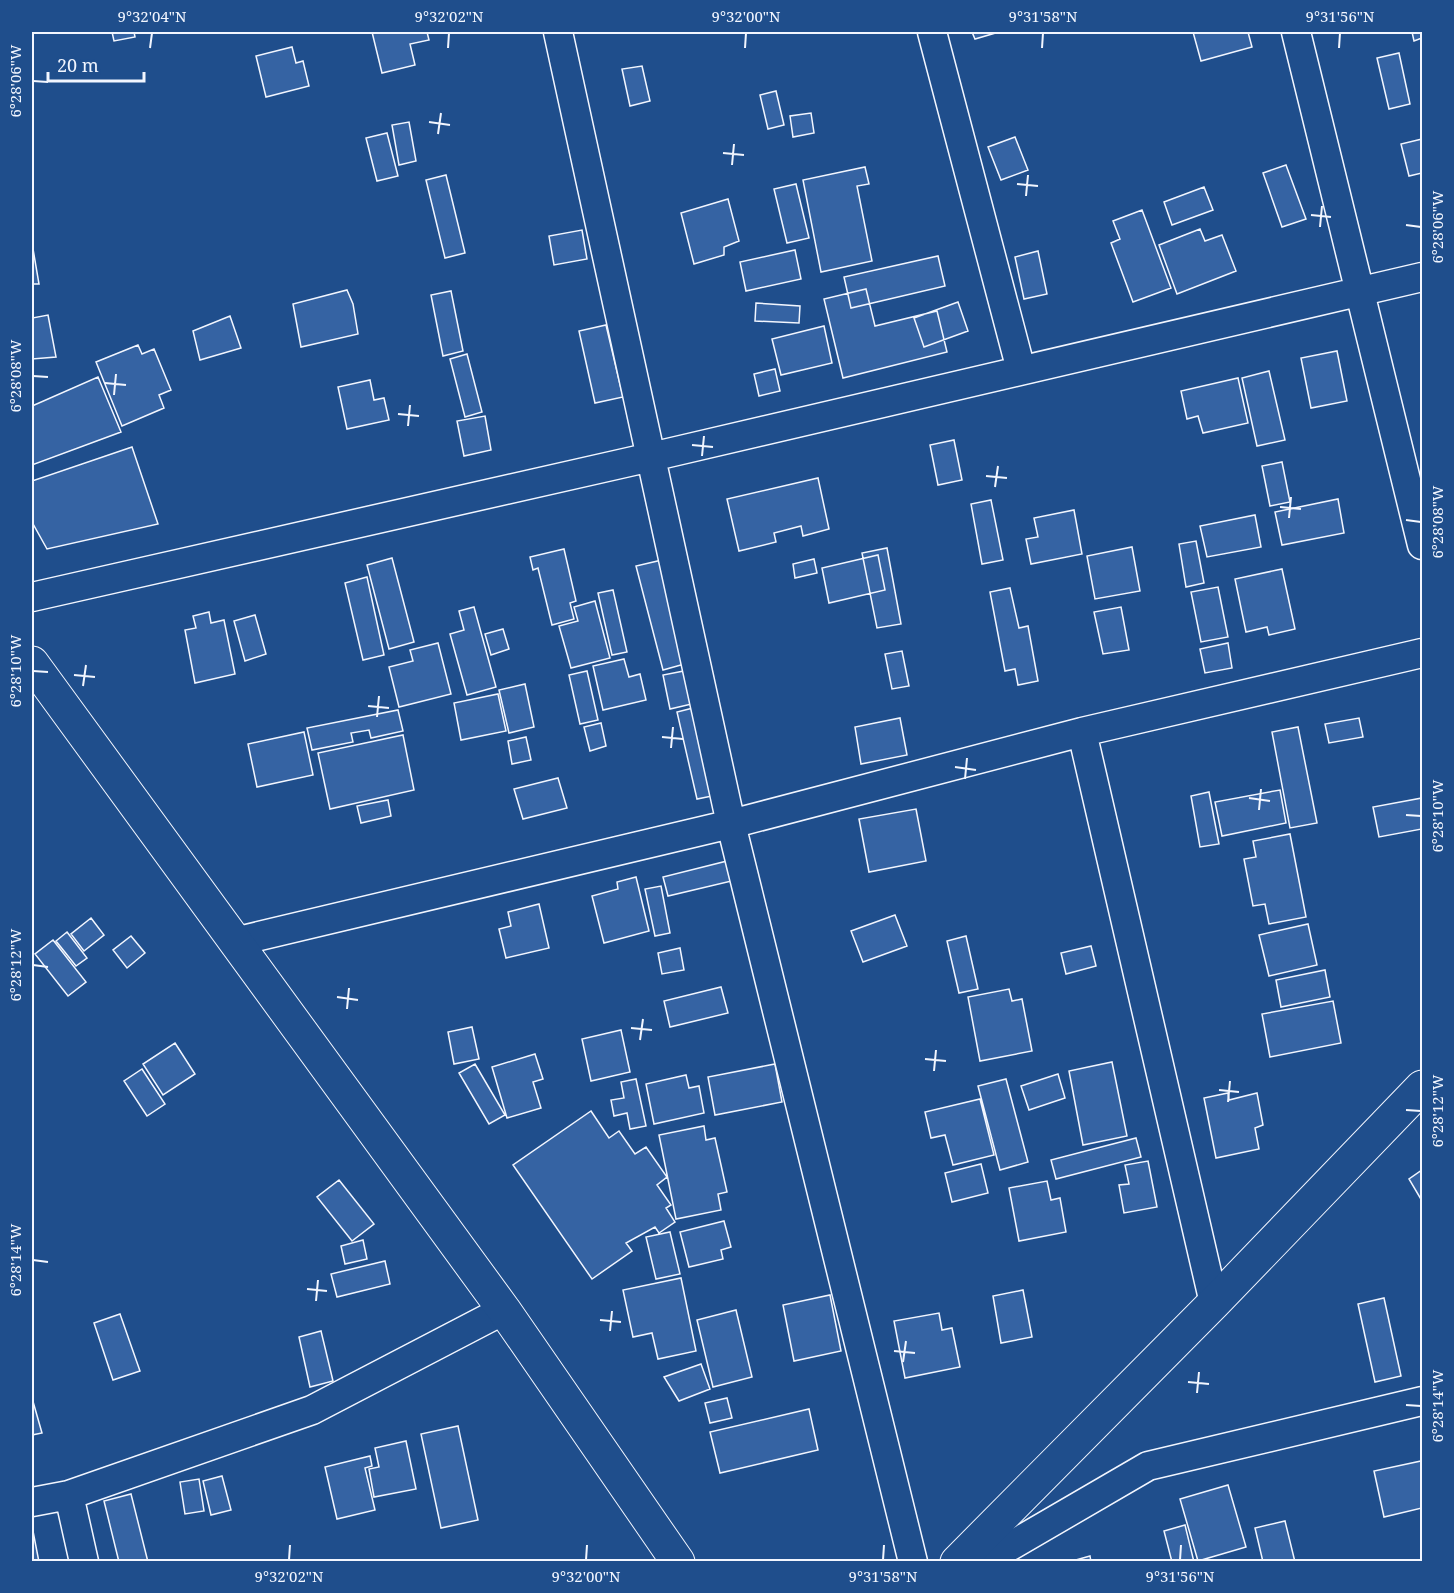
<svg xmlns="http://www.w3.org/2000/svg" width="1454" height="1593" viewBox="0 0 1454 1593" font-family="'Noto Serif',serif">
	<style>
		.building { fill: #3563a3; stroke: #f2f6ff; stroke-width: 1.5 }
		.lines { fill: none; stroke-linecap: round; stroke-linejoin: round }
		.minor-casing { stroke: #f2f6ff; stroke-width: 31 }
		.tertiary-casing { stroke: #f2f6ff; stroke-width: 35 }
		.minor { stroke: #1f4e8c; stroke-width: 28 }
		.tertiary { stroke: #1f4e8c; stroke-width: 33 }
		.ticks { fill: none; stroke: #f2f6ff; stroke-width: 2 }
		.neatline { fill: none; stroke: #f2f6ff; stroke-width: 2 }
		.ticks-label { font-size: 15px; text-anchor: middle; fill: #f2f6ff }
	</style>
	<rect width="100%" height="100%" fill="#1f4e8c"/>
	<path class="building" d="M112,32H134L135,37L114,41Z
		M372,32H427L429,40L410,44L415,65L382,73Z
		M972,32H999L975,39Z
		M1193,32H1248L1252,47L1201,61Z
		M1412,32H1422V38L1414,41Z
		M292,47L296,63L303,61L309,86L266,97L256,56Z
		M1399,53L1410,104L1389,109L1377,58Z
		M642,66L650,101L630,106L622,69Z
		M776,91L784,125L768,129L760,95Z
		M811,113L814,133L793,137L790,116Z
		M409,122L416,161L399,165L392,125Z
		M387,133L398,176L377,181L366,138Z
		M1015,137L1028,170L1001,180L988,147Z
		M1422,139V173L1409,176L1401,144Z
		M1286,165L1306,219L1282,227L1263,173Z
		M865,167L869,184L857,186L872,261L821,272L803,180Z
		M446,175L465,253L445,258L426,180Z
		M796,184L809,238L787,243L774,189Z
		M1204,187L1213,210L1172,225L1164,202Z
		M728,199L739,241L724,247V255L694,264L681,213Z
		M1142,210L1171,288L1133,302L1111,243L1120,239L1113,221Z
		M1200,229L1205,241L1222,235L1236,271L1177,294L1159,245Z
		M582,230L587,259L554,265L549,236Z
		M32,243L39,284H32Z
		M795,250L801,279L746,291L740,262Z
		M1038,251L1047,294L1024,299L1015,257Z
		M938,256L945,286L851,308L844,277Z
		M866,289L875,326L937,311L947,352L843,378L824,299Z
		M347,290L353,304L358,334L301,347L293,304Z
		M451,291L463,351L443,356L431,295Z
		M958,302L968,331L924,347L914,318Z
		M756,303L800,306L799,323L755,321Z
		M48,315L56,357L32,359V318Z
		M230,316L241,348L200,360L193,331Z
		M606,325L623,397L595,403L579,331Z
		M824,326L832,363L781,375L772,339Z
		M138,345L142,354L154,349L171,390L159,395L164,408L122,426L96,362Z
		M1337,351L1347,401L1311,408L1301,358Z
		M467,354L482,412L465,417L450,359Z
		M775,369L780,391L759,396L754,374Z
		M1269,371L1285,440L1257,446L1242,378Z
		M98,377L121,432L32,465V406Z
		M1238,378L1248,423L1203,433L1198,416L1187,419L1181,391Z
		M370,380L374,400L384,398L389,420L347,429L338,387Z
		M485,416L491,450L464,456L457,421Z
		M954,440L962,480L938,485L930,445Z
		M132,447L158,524L47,549L32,522V481Z
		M1282,462L1290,502L1270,506L1262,466Z
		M818,478L829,529L803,536L801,526L774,533L776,542L739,551L727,499Z
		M1338,499L1344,533L1282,545L1275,512Z
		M991,500L1003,560L982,564L971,504Z
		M1074,510L1082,554L1031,564L1026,539L1038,537L1034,518Z
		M1255,515L1261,547L1207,557L1200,526Z
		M1196,541L1204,583L1186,587L1179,544Z
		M1132,547L1140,591L1095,599L1087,556Z
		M887,548L901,624L877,628L862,553Z
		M564,549L576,601L570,603L574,619L552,625L538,568L533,570L530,557Z
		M878,555L885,590L829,603L822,568Z
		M392,558L414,642L389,649L367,565Z
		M814,559L817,573L795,578L793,564Z
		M662,560L688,663L663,670L636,566Z
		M1282,569L1295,629L1269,635L1267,627L1246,632L1235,579Z
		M367,577L384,655L363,660L345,583Z
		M1218,587L1228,637L1201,642L1191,592Z
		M1010,588L1019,628L1028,626L1038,681L1018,685L1015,669L1005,671L990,592Z
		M613,590L627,652L612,655L598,593Z
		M595,601L610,658L571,668L559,626L578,621L574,607Z
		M474,607L496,687L467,695L450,634L464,630L459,611Z
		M1121,607L1129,650L1103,654L1094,612Z
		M209,612L211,623L224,620L235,674L195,683L185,630L196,628L193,616Z
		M255,615L266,654L245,661L234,621Z
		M503,629L509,649L491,655L485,634Z
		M438,643L451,694L399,707L389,667L413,661L410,650Z
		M1228,643L1232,668L1205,673L1200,649Z
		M902,651L909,686L892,689L885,654Z
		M624,659L629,677L640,674L646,700L603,710L593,666Z
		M689,670L696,703L670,709L663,675Z
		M587,671L598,720L580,724L569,675Z
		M525,684L534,727L509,733L499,690Z
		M498,694L506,731L461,740L454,703Z
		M697,707L717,795L697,799L677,712Z
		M398,710L403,731L371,738L369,730L351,733L353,742L312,750L307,728Z
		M900,718L907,755L861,764L855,727Z
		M1359,718L1363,737L1329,743L1325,724Z
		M601,723L606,746L590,751L584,727Z
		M1298,727L1317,823L1290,828L1272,732Z
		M304,732L313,775L257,787L248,744Z
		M403,735L414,790L330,809L318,753Z
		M526,737L531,760L512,764L508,741Z
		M558,778L567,808L523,819L514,789Z
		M1280,790L1286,823L1222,836L1215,802Z
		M1209,792L1219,844L1200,847L1191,796Z
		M1422,798V829L1379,837L1373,807Z
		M388,800L391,816L361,823L357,806Z
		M916,809L926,861L869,872L859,819Z
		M1290,834L1306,917L1269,924L1265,904L1253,906L1244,859L1256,857L1253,841Z
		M735,859L740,879L668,896L663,877Z
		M636,877L649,931L604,943L592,896L618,889L617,882Z
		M661,886L670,933L655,936L645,889Z
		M539,904L549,948L506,958L499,929L511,926L508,912Z
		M895,915L907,946L863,962L851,931Z
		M91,918L104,935L84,951L71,934Z
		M1308,924L1317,965L1269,976L1259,935Z
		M67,932L87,958L76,966L56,941Z
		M131,936L145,953L127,968L113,950Z
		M966,936L978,989L959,993L947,941Z
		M53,940L86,982L68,996L35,954Z
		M1091,946L1096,966L1066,974L1061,953Z
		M680,948L684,970L662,974L658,953Z
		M1325,970L1330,997L1281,1007L1276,980Z
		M721,987L728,1013L670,1027L664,1001Z
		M1009,989L1012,1001L1022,999L1032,1051L980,1061L968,997Z
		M1333,1001L1341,1043L1270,1057L1262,1014Z
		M472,1027L479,1059L454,1064L448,1032Z
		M621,1030L630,1072L591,1081L582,1039Z
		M175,1043L195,1074L163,1095L143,1064Z
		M535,1054L543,1079L533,1082L541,1108L507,1118L492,1067Z
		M1112,1062L1127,1136L1083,1145L1069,1071Z
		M475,1064L505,1115L489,1124L459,1073Z
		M775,1064L782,1102L715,1115L708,1077Z
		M142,1069L165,1104L147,1116L124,1081Z
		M1058,1074L1065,1098L1029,1110L1021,1086Z
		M686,1075L689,1088L699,1086L704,1113L654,1124L646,1084Z
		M636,1079L646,1126L630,1129L627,1113L614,1116L611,1100L624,1098L621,1082Z
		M1006,1079L1028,1162L1000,1170L978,1086Z
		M1228,1093L1229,1100L1257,1093L1263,1125L1255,1128L1259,1149L1216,1158L1204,1098Z
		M980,1099L994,1155L953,1165L945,1135L931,1138L925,1112Z
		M591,1111L609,1138L619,1131L635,1154L646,1147L667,1177L657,1185L671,1205L666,1208L675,1222L659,1233L655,1227L626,1243L632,1251L592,1279L513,1165Z
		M704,1126L706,1140L715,1138L727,1192L718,1194L721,1210L676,1219L659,1135Z
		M1136,1138L1141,1157L1056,1179L1051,1160Z
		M1148,1161L1157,1207L1124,1213L1119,1185L1129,1184L1125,1165Z
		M981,1164L988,1193L952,1202L945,1173Z
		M1422,1170V1201L1409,1179Z
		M339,1180L374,1224L352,1241L317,1197Z
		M1047,1181L1051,1200L1060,1198L1066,1232L1019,1241L1009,1188Z
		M724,1221L731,1247L721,1250L723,1259L689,1267L680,1232Z
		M670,1232L680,1274L656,1279L646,1237Z
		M363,1240L367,1259L345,1264L341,1246Z
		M385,1261L390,1284L337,1297L331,1274Z
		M681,1278L696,1351L658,1359L652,1333L633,1337L623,1290Z
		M1023,1290L1032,1337L1001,1343L993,1296Z
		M830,1295L841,1351L794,1361L783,1305Z
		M1384,1298L1401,1376L1375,1382L1358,1304Z
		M736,1310L752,1377L713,1387L697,1320Z
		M939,1313L942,1330L952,1328L960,1367L905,1378L894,1321Z
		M120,1314L140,1371L113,1380L94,1323Z
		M321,1331L333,1381L310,1387L299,1337Z
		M701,1364L710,1389L679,1401L664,1377Z
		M32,1398L42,1433L32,1435Z
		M727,1398L732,1418L710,1423L705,1403Z
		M809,1409L818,1450L720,1473L710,1432Z
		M458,1426L478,1520L441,1528L421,1434Z
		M406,1441L416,1489L374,1497L369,1469L379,1467L375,1448Z
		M370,1456L372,1466L365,1468L375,1510L337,1519L325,1467Z
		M1421,1461L1422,1508L1384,1517L1374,1471Z
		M222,1476L231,1510L211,1515L203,1481Z
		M199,1479L204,1511L185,1514L180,1482Z
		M1228,1485L1246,1547L1198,1561L1180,1499Z
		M131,1494L148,1562H119L104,1501Z
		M1285,1521L1295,1562H1263L1255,1528Z
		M1185,1525L1194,1562H1172L1164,1531Z
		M32,1526L39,1562H32Z
		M1090,1556L1091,1562H1072V1561Z"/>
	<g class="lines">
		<g class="minor-casing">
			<path id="minor" d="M558,32L731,824L913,1562
				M932,32L1021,370
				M1296,32L1422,545
				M32,597L651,457L1422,277
				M1082,732L1214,1303
				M234,942L731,824L1082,732L1422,653
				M69,1495L84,1562
				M32,1502L69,1495L312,1410L504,1310
				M983,1562L1148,1466L1422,1401"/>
		</g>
		<g class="tertiary-casing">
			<path id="tertiary" d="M32,663L504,1310L678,1562
				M957,1562L1214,1303L1422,1087"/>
		</g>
		<use href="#minor" class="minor"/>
		<use href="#tertiary" class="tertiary"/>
	</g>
	<path class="ticks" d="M150,48L152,33M448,48L449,33M745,48L746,33M1042,48L1043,33M1339,48L1340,33M33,81L48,82M429,122L450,125M438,134L441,113M723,153L744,155M732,165L734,144M1017,184L1038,186M1026,196L1028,175M1311,215L1331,217M1406,225L1421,227M1320,227L1322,206M33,376L48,377M105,383L126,385M114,395L116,374M398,414L419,416M408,426L410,405M692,445L713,447M702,456L704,436M986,476L1007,478M995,487L998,466M1280,507L1301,509M1289,518L1291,497M1406,520L1421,522M33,671L48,672M74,675L95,677M83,686L86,665M368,706L389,708M377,717L379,696M662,737L683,739M671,748L673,727M955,767L976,770M965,779L967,758M1249,798L1270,801M1259,810L1261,789M1406,815L1421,816M33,965L48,967M337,997L358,1000M347,1009L349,988M631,1028L652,1030M640,1040L643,1019M925,1059L946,1061M934,1071L936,1050M1219,1090L1239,1092M1228,1102L1230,1081M1406,1110L1421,1111M33,1260L48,1262M307,1289L327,1291M316,1301L318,1280M600,1320L621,1322M610,1331L612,1311M894,1351L915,1353M903,1362L906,1341M1188,1382L1209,1384M1197,1393L1199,1372M1406,1405L1421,1406M289,1560L290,1545M586,1560L587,1545M883,1560L884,1545M1180,1560L1181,1545"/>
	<rect width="1454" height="1593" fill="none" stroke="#1f4e8c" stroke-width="66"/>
	<path d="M48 72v9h96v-9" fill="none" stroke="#f2f6ff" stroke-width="3"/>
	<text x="57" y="72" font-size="18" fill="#f2f6ff" stroke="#1f4e8c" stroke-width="4.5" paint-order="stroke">20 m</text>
	<rect x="33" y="33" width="1388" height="1527" class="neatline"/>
	<g class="ticks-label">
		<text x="152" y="22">9°32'04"N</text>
		<text x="449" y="22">9°32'02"N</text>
		<text x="746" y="22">9°32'00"N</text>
		<text x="1043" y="22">9°31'58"N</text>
		<text x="1340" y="22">9°31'56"N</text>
		<text transform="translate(16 81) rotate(-90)" y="5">6°28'06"W</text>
		<text transform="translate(1438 227) rotate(-90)" y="5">6°28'06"W</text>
		<text transform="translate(16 376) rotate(-90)" y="5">6°28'08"W</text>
		<text transform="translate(1438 522) rotate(-90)" y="5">6°28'08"W</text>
		<text transform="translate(16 671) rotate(-90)" y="5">6°28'10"W</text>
		<text transform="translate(1438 816) rotate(-90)" y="5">6°28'10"W</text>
		<text transform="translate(16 965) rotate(-90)" y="5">6°28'12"W</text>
		<text transform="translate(1438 1111) rotate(-90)" y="5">6°28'12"W</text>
		<text transform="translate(16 1260) rotate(-90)" y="5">6°28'14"W</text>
		<text transform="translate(1438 1406) rotate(-90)" y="5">6°28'14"W</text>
		<text x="289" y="1582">9°32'02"N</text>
		<text x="586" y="1582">9°32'00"N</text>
		<text x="883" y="1582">9°31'58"N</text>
		<text x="1180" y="1582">9°31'56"N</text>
	</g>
</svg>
